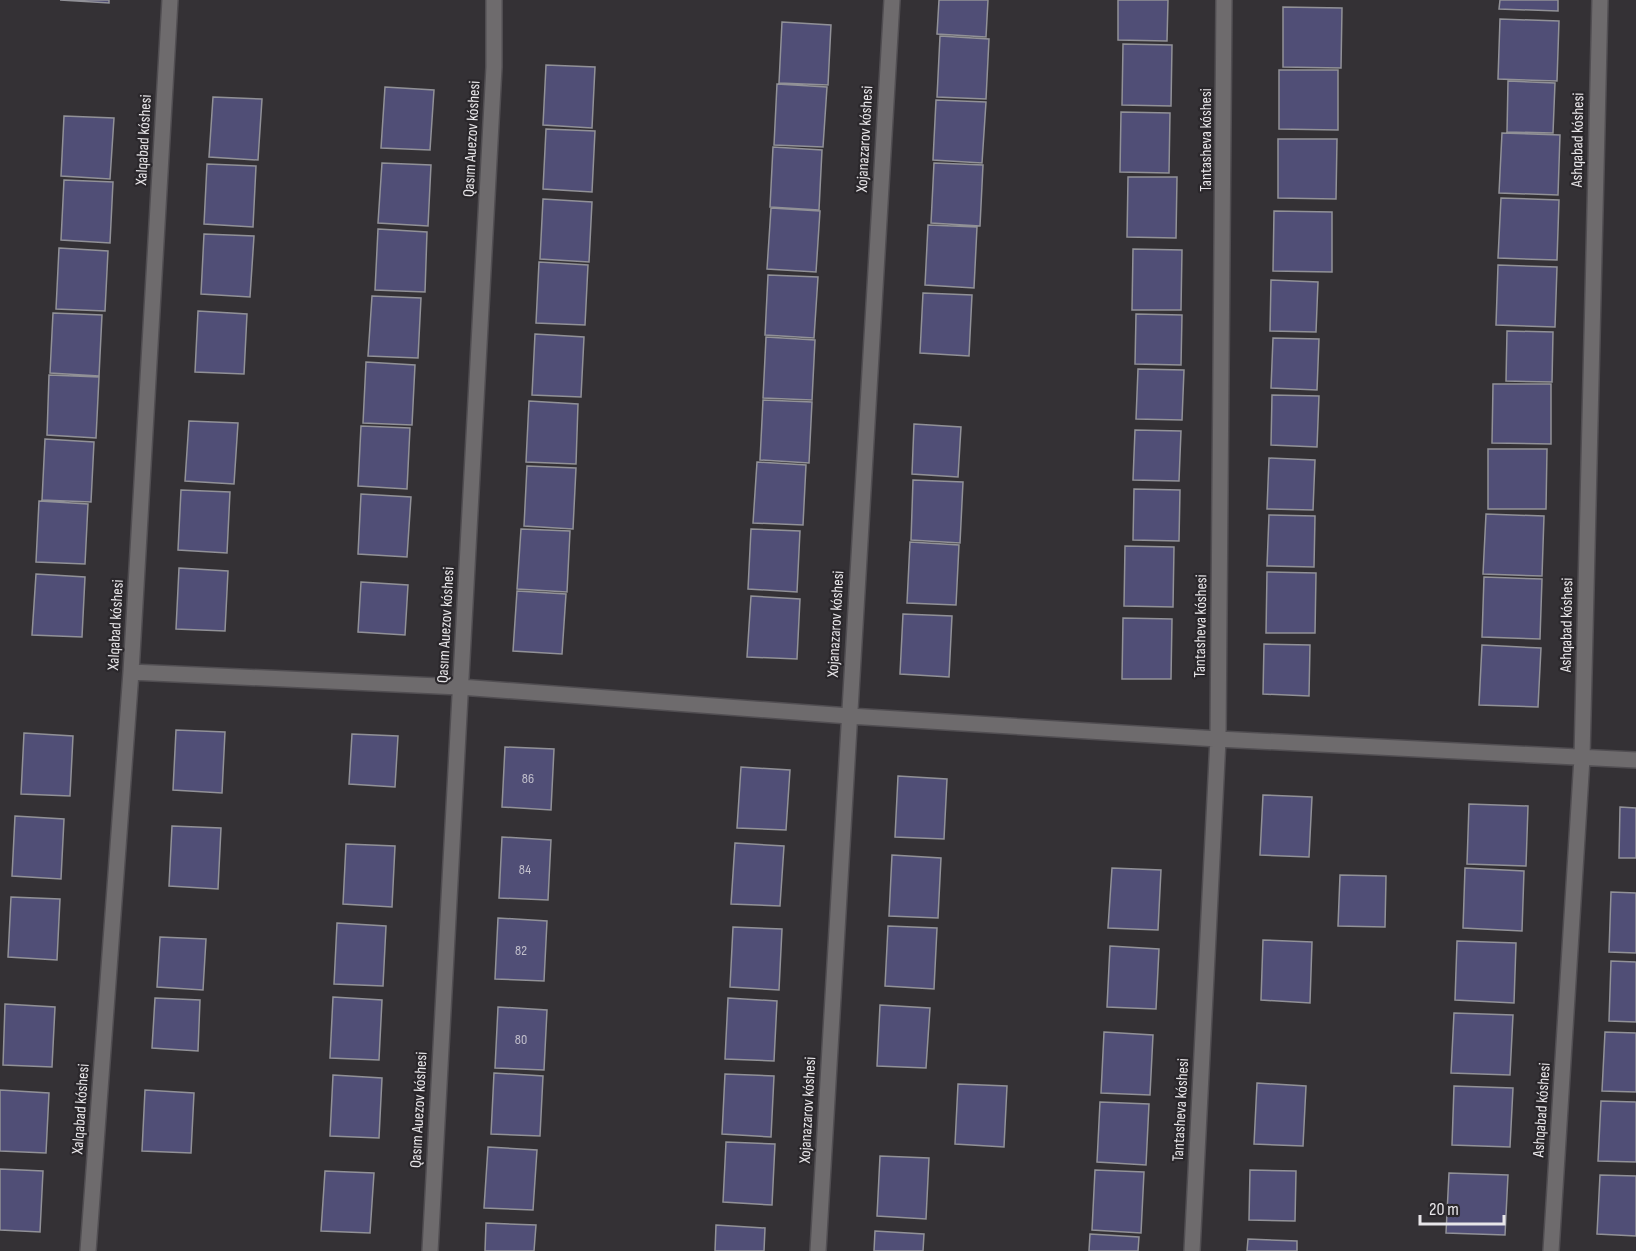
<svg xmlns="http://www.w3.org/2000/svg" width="1636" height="1251" viewBox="0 0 1636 1251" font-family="'Sofia Sans Condensed',sans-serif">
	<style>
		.building { fill: #504e76; stroke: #919197; stroke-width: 1.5 }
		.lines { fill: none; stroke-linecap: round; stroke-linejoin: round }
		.minor-casing { stroke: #514e52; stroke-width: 18 }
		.minor { stroke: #6e6b6d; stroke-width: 15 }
		.labels { text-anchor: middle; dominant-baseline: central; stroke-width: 4.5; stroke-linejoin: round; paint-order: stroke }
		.number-label { font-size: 14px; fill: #c2c0cc }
		.street-label { font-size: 16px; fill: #e8e6e9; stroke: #2a272b }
	</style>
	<rect width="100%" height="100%" fill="#343135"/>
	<path class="building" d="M60,0H109V3Z
		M939,0H988L986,37L937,34Z
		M1118,0H1168L1167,41L1118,40Z
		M1500,0H1558V11L1499,9Z
		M1283,7L1342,8L1341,68L1283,67Z
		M1500,19L1559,21L1557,81L1498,79Z
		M782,22L831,25L828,85L779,83Z
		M940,36L989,39L986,99L937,97Z
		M1123,44L1172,45L1171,106L1122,105Z
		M546,65L595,67L592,128L543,125Z
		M1279,70H1338V130L1279,129Z
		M1508,81L1555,83L1553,133L1507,132Z
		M777,84L827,87L823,147L774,145Z
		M385,87L434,90L430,150L381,148Z
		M213,97L262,99L258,160L209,157Z
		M936,100L986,102L982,163L933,160Z
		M1121,112L1170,113L1169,173L1120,172Z
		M64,116L114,118L110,179L61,176Z
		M546,129L595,131L592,192L543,189Z
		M1502,133L1560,135L1558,195L1499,193Z
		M1278,139H1337L1336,199L1278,198Z
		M773,147L822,150L819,210L770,207Z
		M382,163L431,165L428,226L378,223Z
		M934,163L983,165L980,226L931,223Z
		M207,164L256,166L253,227L204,224Z
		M1128,177H1177L1176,238L1127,237Z
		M64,180L113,182L110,243L61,240Z
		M1501,198L1559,200L1557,260L1498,258Z
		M543,199L592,202L589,262L540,259Z
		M771,208L820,211L816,272L767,269Z
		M1274,211L1332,212V272L1273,271Z
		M928,225L977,227L974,288L925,285Z
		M378,229L427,232L425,292L375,290Z
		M204,234L254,236L250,297L201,294Z
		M59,248L108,251L105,311L56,309Z
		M1133,249L1182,250L1181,310H1132Z
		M539,262L588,265L585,325L536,323Z
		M1498,265L1557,267L1555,327L1496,325Z
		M768,275L818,277L814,338L765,335Z
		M1271,280L1318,282L1316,332L1270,331Z
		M923,293L972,295L969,356L920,353Z
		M372,296L421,298L418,358L368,356Z
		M198,311L247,314L244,374L195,372Z
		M53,313L102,315L99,376L50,373Z
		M1136,314L1182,315L1181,365L1135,364Z
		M1507,331L1553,332L1552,382L1506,381Z
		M535,334L584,337L581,397L532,395Z
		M766,337L815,340L812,400L763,398Z
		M1273,338L1319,339L1317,390L1271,388Z
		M366,362L415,365L412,425L363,423Z
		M1138,369L1184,370L1182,420L1136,419Z
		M49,375L99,377L96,438L47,435Z
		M1493,384H1551V444L1492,443Z
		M1272,395L1319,396L1317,447L1271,445Z
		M763,400L812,402L809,463L760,460Z
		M529,401L578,404L576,464L526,462Z
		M189,421L238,423L234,484L185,481Z
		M914,424L961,427L958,477L912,474Z
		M361,426L410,428L407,489L358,486Z
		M1135,430L1181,431L1179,481L1133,480Z
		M45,439L94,442L91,502L42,500Z
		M1488,449H1547L1546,509H1488Z
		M1269,458L1315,460L1313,510L1267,509Z
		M757,462L806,465L803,525L753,523Z
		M527,466L576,468L573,529L524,526Z
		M913,480L963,482L960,543L911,540Z
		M1134,489L1180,490L1179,541L1133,540Z
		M181,490L230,492L227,553L178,550Z
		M361,494L411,497L407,557L358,554Z
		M39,501L88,504L85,564L36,562Z
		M1486,514L1544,516L1542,576L1483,574Z
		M1269,515L1315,516L1314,567L1267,566Z
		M521,529L570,531L567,592L517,589Z
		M751,529L800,531L797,592L748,589Z
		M910,542L959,545L956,605L907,603Z
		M1125,546L1174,547L1173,607L1124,606Z
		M179,568L228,571L225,631L176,629Z
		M1267,572L1316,573L1315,633H1266Z
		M36,574L85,577L82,637L32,635Z
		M1484,577L1542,579L1540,639L1482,637Z
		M361,582L408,585L405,635L358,632Z
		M517,591L566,594L562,654L513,651Z
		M751,596L800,599L797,659L747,657Z
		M903,614L952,616L949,677L900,674Z
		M1123,618L1172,619L1171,679H1122Z
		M1264,644L1310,645L1309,696L1263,694Z
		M1482,645L1541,648L1538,707L1479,705Z
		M176,730L225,732L222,793L173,790Z
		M24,733L73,736L70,796L21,794Z
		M352,734L398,736L395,787L349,784Z
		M505,747L554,749L551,810L502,807Z
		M741,767L790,770L786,830L737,828Z
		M898,776L947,779L944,839L895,837Z
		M1263,795L1312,797L1309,857L1260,855Z
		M1469,804L1528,806L1526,866L1467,864Z
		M1620,807L1636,808V858H1619Z
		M15,816L64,819L61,879L12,876Z
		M172,826L221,828L218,889L169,886Z
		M502,837L551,840L548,900L499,898Z
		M735,843L784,846L780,906L731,904Z
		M346,844L395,846L392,907L343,904Z
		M892,855L941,858L938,918L889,916Z
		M1112,868L1161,870L1158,930L1108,928Z
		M1465,868L1524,871L1522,931L1463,928Z
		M1340,875L1386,876L1385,927L1338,926Z
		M1611,892L1636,893V953L1609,952Z
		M11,897L60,899L57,960L8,957Z
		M498,918L547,921L544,981L495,979Z
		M337,923L386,926L383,986L334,984Z
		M888,926L937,928L934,989L885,986Z
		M733,927L782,929L779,990L730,987Z
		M160,937L206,939L203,990L157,987Z
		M1263,940L1312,942L1310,1003L1261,1000Z
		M1457,941L1516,943L1514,1003L1455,1000Z
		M1110,946L1159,949L1156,1009L1107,1007Z
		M1611,961L1636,962V1022L1609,1021Z
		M333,997L382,1000L379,1060L330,1058Z
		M155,998L200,1000L198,1051L152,1048Z
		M728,998L777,1001L774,1061L725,1059Z
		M5,1004L55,1007L52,1067L3,1065Z
		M880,1005L930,1008L926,1068L877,1066Z
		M498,1007L547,1010L544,1070L495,1068Z
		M1454,1013L1513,1015L1510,1075L1451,1073Z
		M1104,1032L1153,1035L1150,1095L1101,1093Z
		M1605,1032L1636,1033V1092L1602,1091Z
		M494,1073L543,1076L540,1136L491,1134Z
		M725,1074L774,1076L771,1137L722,1134Z
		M333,1075L382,1078L379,1138L330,1136Z
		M1257,1083L1306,1086L1303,1146L1254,1144Z
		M958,1084L1007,1086L1004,1147L955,1144Z
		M1454,1086L1513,1088L1510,1147L1452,1145Z
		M0,1090L49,1093L46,1153L0,1151Z
		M145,1090L194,1093L191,1153L142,1151Z
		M1601,1101L1636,1102V1162L1598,1161Z
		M1100,1102L1149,1104L1146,1165L1097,1162Z
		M726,1142L775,1144L772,1205L723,1202Z
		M488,1147L537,1150L533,1210L484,1208Z
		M880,1156L929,1158L926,1219L877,1216Z
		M0,1169L43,1171L40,1232L0,1230Z
		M1095,1170L1144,1172L1141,1233L1092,1230Z
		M1250,1170L1296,1171L1295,1221L1249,1220Z
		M325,1171L374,1173L370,1233L321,1231Z
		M1449,1173L1508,1175L1505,1235L1446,1233Z
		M1600,1175L1636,1176V1236L1597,1234Z
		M486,1223L536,1225L534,1251H485Z
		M716,1225L765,1228L764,1251H715Z
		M875,1231L924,1234L923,1251H874Z
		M1090,1234L1139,1237L1138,1251H1089Z
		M1248,1239L1297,1241V1251H1247Z"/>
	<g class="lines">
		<g class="minor-casing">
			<path id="minor" d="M131,672L460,687L849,716L1218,739L1636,760
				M88,1251L131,672L170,0
				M430,1251L494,67V0
				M818,1251L892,0
				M1192,1251L1218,739L1224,0
				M1551,1251L1582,758L1600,0"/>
		</g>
		<use href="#minor" class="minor"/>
	</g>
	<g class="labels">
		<g class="number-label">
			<text x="528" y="778">86</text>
			<text x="525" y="869">84</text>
			<text x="521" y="950">82</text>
			<text x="521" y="1039">80</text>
		</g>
		<g class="street-label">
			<text transform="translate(472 139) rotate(-87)">Qasım Auezov kóshesi</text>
			<text transform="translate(865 139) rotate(-87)">Xojanazarov kóshesi</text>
			<text transform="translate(144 140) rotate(-87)">Xalqabad kóshesi</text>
			<text transform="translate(1206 140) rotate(-90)">Tantasheva kóshesi</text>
			<text transform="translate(1578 140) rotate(-89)">Ashqabad kóshesi</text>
			<text transform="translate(836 624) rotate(-87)">Xojanazarov kóshesi</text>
			<text transform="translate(116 625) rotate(-87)">Xalqabad kóshesi</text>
			<text transform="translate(446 625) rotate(-87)">Qasım Auezov kóshesi</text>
			<text transform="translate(1567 625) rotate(-89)">Ashqabad kóshesi</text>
			<text transform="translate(1201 626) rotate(-89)">Tantasheva kóshesi</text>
			<text transform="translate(81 1109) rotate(-86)">Xalqabad kóshesi</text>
			<text transform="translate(419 1110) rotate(-87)">Qasım Auezov kóshesi</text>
			<text transform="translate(808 1110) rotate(-87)">Xojanazarov kóshesi</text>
			<text transform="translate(1181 1110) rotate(-87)">Tantasheva kóshesi</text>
			<text transform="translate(1542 1110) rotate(-86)">Ashqabad kóshesi</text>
		</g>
	</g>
	<path d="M1420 1215v9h84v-9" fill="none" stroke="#e8e6e9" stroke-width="3"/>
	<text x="1429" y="1215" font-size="18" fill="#e8e6e9" stroke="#2a272b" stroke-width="4.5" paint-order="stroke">20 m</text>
</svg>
